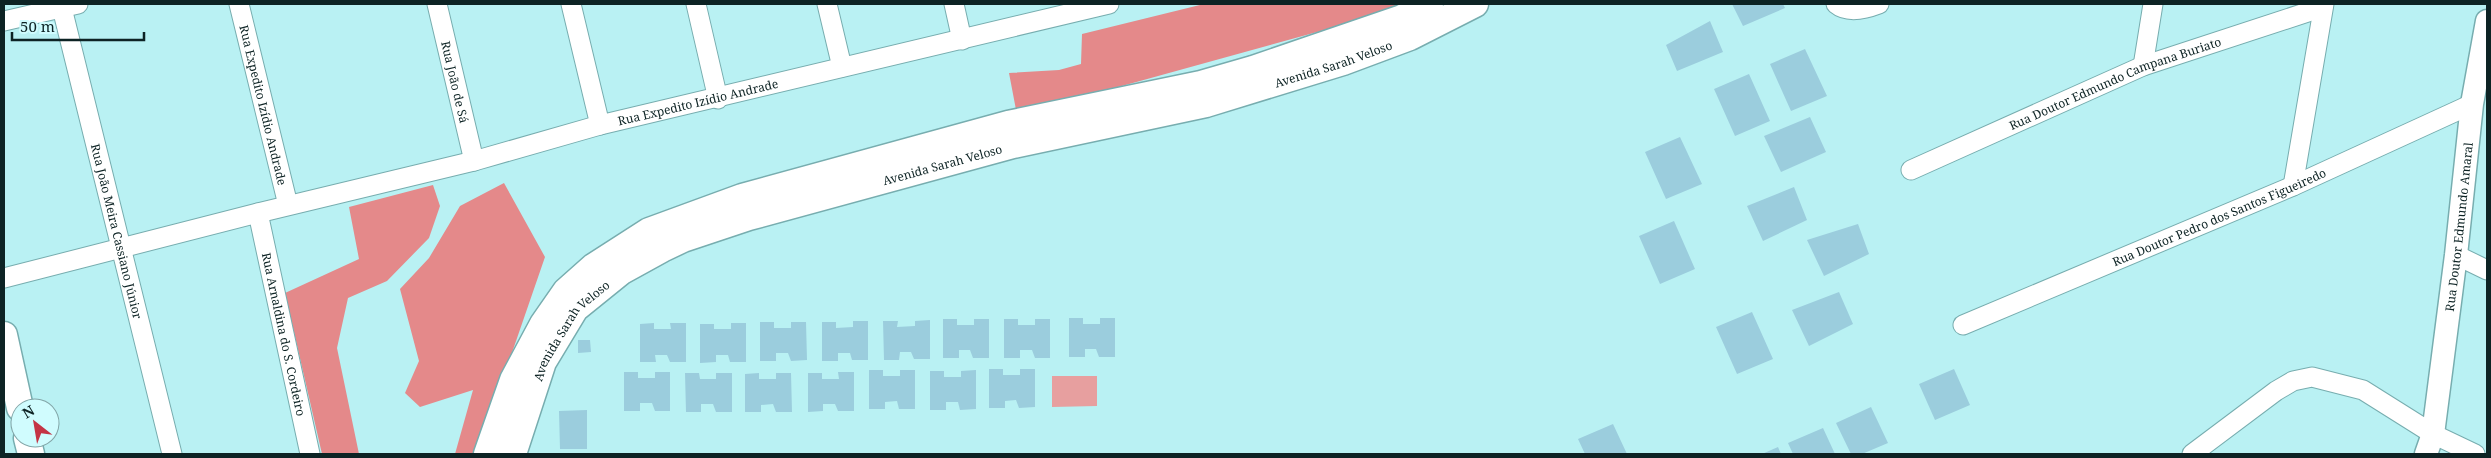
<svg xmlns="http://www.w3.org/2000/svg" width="2491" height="458" viewBox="0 0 2491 458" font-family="'Noto Serif',serif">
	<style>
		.green { fill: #e79f9f }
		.forest { fill: #e4898a }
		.building { fill: #9bcddd }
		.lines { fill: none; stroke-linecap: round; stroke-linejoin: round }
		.minor-casing { stroke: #77adaf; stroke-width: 21 }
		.tertiary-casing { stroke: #77adaf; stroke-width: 25 }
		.secondary-casing { stroke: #77adaf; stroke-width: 29 }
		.minor { stroke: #fff; stroke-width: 19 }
		.tertiary { stroke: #fff; stroke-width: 22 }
		.secondary { stroke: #fff; stroke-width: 26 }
		.labels { text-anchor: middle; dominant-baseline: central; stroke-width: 4; stroke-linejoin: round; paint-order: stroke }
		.street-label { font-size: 12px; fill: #0d2324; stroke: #d0fcfe }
	</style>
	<rect width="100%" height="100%" fill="#b9f1f3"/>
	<path class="green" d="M1052,376H1097V406L1052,407Z"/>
	<path class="forest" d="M1204,4H1409L1404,8L1017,115L1009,73L1059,70L1081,64L1082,34Z
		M504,183L545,257L477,454H455L473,390L420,407L405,393L419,361L400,289L429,258L460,206Z
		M433,185L440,206L429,238L387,281L348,298L337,348L359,454H322L285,293L359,259L349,207Z"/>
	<path class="building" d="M1732,4H1783L1785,8L1743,26Z
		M1710,21L1723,52L1677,71L1666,45Z
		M1805,49L1827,96L1791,111L1770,64Z
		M1749,74L1770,121L1735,136L1714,89Z
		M1810,117L1826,152L1781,172L1764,136Z
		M1680,137L1702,184L1666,199L1645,152Z
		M1794,187L1807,220L1763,241L1747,206Z
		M1674,221L1695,269L1660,284L1639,236Z
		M1858,224L1869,254L1824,276L1807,240Z
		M1839,292L1853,324L1809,346L1792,310Z
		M1752,312L1773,359L1737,374L1716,327Z
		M1069,318H1083V324H1100V318H1115V357H1099L1096,349H1085V357H1069Z
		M943,319H957V325H974V319H989V358H973L970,350H959V358H943Z
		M1004,319H1018V325H1035V319H1050V358H1035L1032,350H1020V358H1004Z
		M930,320V359H914L911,352H900L899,360H884L883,321H898L897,327L915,326V321Z
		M853,321H868V360H852L850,353H838V361H822V322H836V328L853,327Z
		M760,322H774V328H791V322H806L807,360L791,361L788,353H776V361H760Z
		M654,323V329H671L670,323H686V362H670L667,355H655L656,362H640V324Z
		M731,323H746V362H730L728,355H716V362L700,363V324H714V329H731Z
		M578,340H590L591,352L578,353Z
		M989,369H1003V375H1020V369H1035V407L1019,408L1016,400L1005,401V408H989Z
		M1954,369L1970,405L1935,420L1919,384Z
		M869,370H883V376H900V370H915V409H899L897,401L885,402V409H869Z
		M976,370V409L960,410L958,402H946V410H930V371H944V377H961V371Z
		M624,372H638V378H655V372H670V411H655L652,403H640V411H624Z
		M838,372H854V411H838L835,404H823V411L808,412V373H822V379H839Z
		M685,373H699L700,379H716V373H732V412H716L713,404H701V412H686Z
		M759,373V379H776V373H791L792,412H776L773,404L761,405V412H745V374Z
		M1871,407L1888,443L1862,454H1851L1836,423Z
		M587,410V449H560L559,411Z
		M1613,424L1627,454H1585L1578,439Z
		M1823,428L1835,454H1793L1788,443Z
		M1778,447L1781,454H1762Z"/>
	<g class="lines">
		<g class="minor-casing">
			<g id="minor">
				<path id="s1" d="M61,4L172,454"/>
				<path id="s2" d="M239,4L288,205"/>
				<path id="s3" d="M437,4L474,161"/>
				<path d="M571,4L600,125"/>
				<path d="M696,4L718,99"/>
				<path d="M827,4L842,67"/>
				<path d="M954,4L962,40"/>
				<path d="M1836,4C1848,14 1866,9 1879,4"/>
				<path d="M4,21L78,4"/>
				<path d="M2143,66L2153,4"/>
				<path id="s4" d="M1911,170L2143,66L2323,7"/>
				<path d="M2293,186L2324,4"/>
				<path id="s5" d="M258,213L310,454"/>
				<path d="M2456,255L2487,270"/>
				<path id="s6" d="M4,278L258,213L474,161L600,125L1109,4"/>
				<path id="s7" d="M1963,325L2293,186L2472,104"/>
				<path d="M2192,454L2276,391L2293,381L2312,377L2363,390L2433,434L2475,454"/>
			</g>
		</g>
		<g class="tertiary-casing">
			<g id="tertiary">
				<path id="s8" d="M2426,454L2433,434L2456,255L2472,104L2487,21"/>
			</g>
		</g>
		<g class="secondary-casing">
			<g id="secondary">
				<path d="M4,335L20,408"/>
				<path d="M27,438L31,454"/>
				<path d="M487,454L513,380L543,324L566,291L593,267L649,231L742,197L1008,124L1201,84L1253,69L1402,18L1430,4"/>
				<path id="s9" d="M513,454L543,362L575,309L622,271L662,249L683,239L749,217L1013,145L1206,104L1343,62L1410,37L1475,4"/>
			</g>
		</g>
		<use href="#minor" class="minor"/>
		<use href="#tertiary" class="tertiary"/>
		<use href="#secondary" class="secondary"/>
	</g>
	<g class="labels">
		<g class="street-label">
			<text stroke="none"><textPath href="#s9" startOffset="962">Avenida Sarah Veloso</textPath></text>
			<text stroke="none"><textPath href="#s3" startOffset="80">Rua João de Sá</textPath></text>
			<text stroke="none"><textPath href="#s4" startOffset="222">Rua Doutor Edmundo Campana Buriato</textPath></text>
			<text stroke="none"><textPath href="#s6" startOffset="716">Rua Expedito Izídio Andrade</textPath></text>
			<text stroke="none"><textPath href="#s2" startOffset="104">Rua Expedito Izídio Andrade</textPath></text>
			<text stroke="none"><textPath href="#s9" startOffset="558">Avenida Sarah Veloso</textPath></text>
			<text stroke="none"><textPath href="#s7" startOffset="278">Rua Doutor Pedro dos Santos Figueiredo</textPath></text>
			<text stroke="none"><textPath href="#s8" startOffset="230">Rua Doutor Edmundo Amaral</textPath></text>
			<text stroke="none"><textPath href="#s1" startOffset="234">Rua João Meira Cassiano Júnior</textPath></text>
			<text stroke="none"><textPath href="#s5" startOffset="124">Rua Arnaldina do S. Cordeiro</textPath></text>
			<text stroke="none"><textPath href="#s9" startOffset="139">Avenida Sarah Veloso</textPath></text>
		</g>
	</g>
	<rect width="2491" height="458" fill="none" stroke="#0d2324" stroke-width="10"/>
	<g transform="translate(35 423) rotate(329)"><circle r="24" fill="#d0fcfe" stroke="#82a5a7"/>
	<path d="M0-4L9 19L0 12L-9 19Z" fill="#c43445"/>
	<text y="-8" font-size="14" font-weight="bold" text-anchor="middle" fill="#0d2324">N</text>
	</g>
	<path d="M12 32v8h132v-8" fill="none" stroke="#0d2324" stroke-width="2.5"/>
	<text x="20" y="32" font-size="15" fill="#0d2324" stroke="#d0fcfe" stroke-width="4" paint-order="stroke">50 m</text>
</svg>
